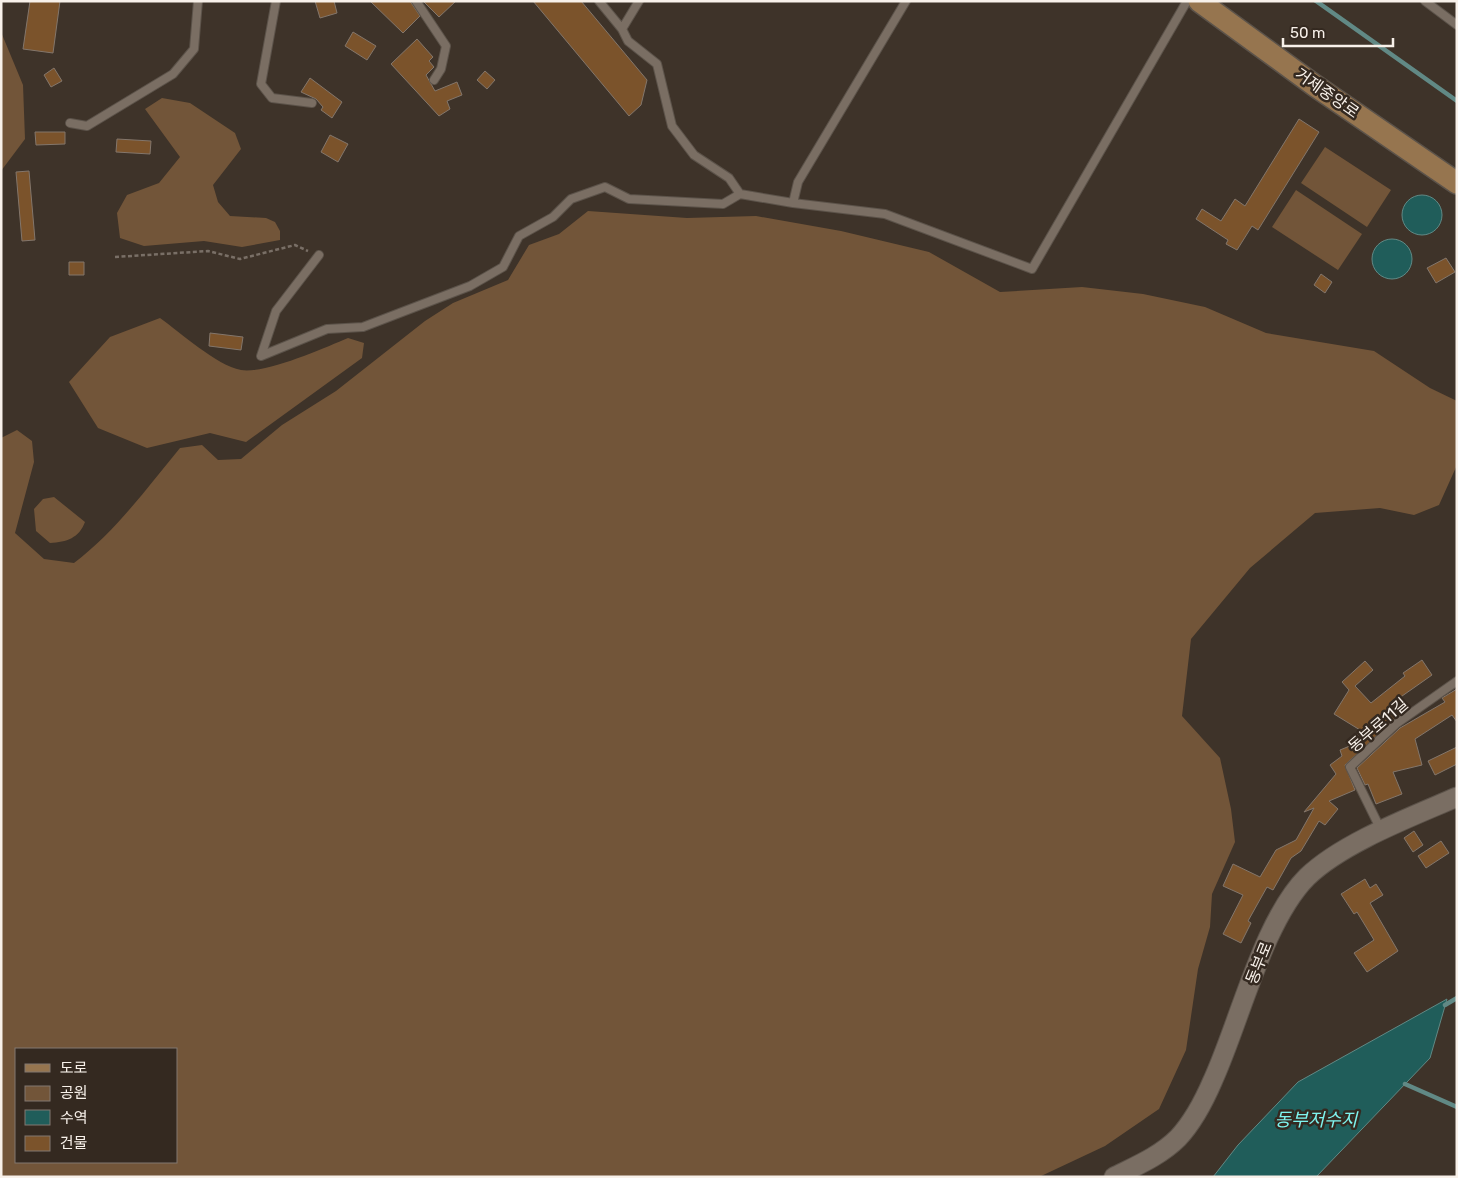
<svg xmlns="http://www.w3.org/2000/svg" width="1458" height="1178" viewBox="0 0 1458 1178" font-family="Rubik,'Noto Sans KR',sans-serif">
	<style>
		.green { fill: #725539; fill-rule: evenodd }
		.water { fill: #205d5a; stroke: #618985 }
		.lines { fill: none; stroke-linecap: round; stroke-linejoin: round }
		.stream { stroke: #618985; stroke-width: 4.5 }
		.building { fill: #7b532b; stroke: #83766b }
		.service-casing { stroke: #5c534a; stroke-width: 10 }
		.tertiary-casing { stroke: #5c534a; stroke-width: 21 }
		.secondary-casing { stroke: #5c534a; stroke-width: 24 }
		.path { stroke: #796f66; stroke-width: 2.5; stroke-dasharray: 4 2.5; stroke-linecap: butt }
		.service { stroke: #7a6e63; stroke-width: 8 }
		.tertiary { stroke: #7a6e63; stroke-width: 19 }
		.secondary { stroke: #96754f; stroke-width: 21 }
		.labels { text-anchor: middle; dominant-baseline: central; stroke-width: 5; stroke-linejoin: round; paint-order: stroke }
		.street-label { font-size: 16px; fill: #f8f1ea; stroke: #342920 }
		.water-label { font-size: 18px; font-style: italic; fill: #7ef3ee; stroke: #342920 }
	</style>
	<rect width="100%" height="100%" fill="#3e3329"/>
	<path class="green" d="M1,32L23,85L25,139L1,171Z
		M162,98L190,103L235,133L241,149L213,185L218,202L230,216L266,218L275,222L280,231V240L242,247L204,241L144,246L120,238L117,213L127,195L159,183L180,157L145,109Z
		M1325,147L1391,190L1367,227L1301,183Z
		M1296,190L1362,234L1338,270L1272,227Z
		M588,211L687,218L756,216L841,231L929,252L1000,292L1082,287L1143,294L1205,307L1266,333L1374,351L1430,388L1457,401V465L1439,505L1414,515L1380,508L1315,513L1250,568L1191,639L1182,716L1220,758L1231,809L1235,842L1212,894L1210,927L1198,969L1186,1050L1159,1109L1105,1146L1039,1177H1V438L17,430L32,441L34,462L15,533L44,559L74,563C115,532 147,488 180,448L202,445L218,460L241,459L282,425L336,391L425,321L453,303L508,280L529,245L559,234ZM176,1049V1162H16V1049Z
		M160,318C181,333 216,365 241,370C266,374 324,348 348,338L364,343L362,358L246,442L210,433L147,448L98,428L69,382L110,337Z
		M54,497L85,522C79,538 67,542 50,543L36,531L34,509L43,499Z"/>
	<path class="water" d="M1402 215a20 20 0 1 1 40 0a20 20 0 1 1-40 0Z
		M1372 259a20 20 0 1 1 40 0a20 20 0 1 1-40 0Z
		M1447,999L1430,1058L1316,1177H1213L1238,1145L1298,1082Z"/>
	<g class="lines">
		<path class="stream" d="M1316,1L1457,101
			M1445,1005L1457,998
			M1405,1084L1457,1107"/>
	</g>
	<path class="building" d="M30,1H60L53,53L23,49Z
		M315,1H334L337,13L320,18Z
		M370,1H410L420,16L403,33Z
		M423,1H456L439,17Z
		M533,1H581L647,80L641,105L629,116Z
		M353,32L376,46L367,60L345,46Z
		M417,39L433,57L429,61L434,67L426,75L435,91L457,82L462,95L447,101L450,109L439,116L391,64Z
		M54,68L62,81L51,87L44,75Z
		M485,71L495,80L487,89L477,80Z
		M310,78L342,102L332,118L321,110L323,107L316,99L301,92Z
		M1299,119L1319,132L1258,230L1252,226L1237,250L1226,244L1228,240L1196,219L1202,209L1221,221L1235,199L1245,206Z
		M35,132H65V144L36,145Z
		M330,135L348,144L338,162L321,152Z
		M117,139L151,141L150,154L116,152Z
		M29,171L35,240L22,241L16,172Z
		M1446,258L1455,272L1436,283L1427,268Z
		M69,262H84V275H69Z
		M1321,274L1332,282L1325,293L1314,285Z
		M210,333L243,337L241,350L209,346Z
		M1422,660L1432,675L1395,701L1403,712L1345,765L1355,790L1329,801L1338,809L1325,825L1319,821L1301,851L1291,858L1273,890L1267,887L1248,921L1251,923L1241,943L1223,934L1243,895L1223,886L1233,864L1260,877L1276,850L1296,840L1314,808L1304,812L1336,774L1330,765L1342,756L1340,750L1362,741L1357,734L1360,730L1334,714L1349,690L1342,682L1365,661L1373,670L1355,686L1371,703L1405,676L1403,673Z
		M1457,689V722L1452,715L1415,739L1422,765L1393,772L1402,794L1376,804L1368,784L1365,785L1357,768L1400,728L1445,702L1442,698Z
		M1457,747V764L1435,775L1428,761Z
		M1414,831L1423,845L1413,852L1404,838Z
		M1441,841L1449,853L1426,868L1418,856Z
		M1365,879L1370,888L1376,884L1383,895L1370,903L1398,951L1367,972L1354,953L1374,940L1357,912L1354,914L1341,894Z"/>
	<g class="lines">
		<g class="service-casing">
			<path id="service" d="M276,1L261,84L272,98L312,103
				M416,1L446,46L441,69L434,80
				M599,1L622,29L628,41L657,64L672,126L694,155L729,178L740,194
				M1425,1L1457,25
				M622,29L639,1
				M70,123L87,126L173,74L194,49L198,1
				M793,203L798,182L906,1
				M319,255L276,311L261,356L327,329L363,327L470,286L503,267L519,236L553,217L571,199L605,187L629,199L723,204L740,194L793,203L885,214L1032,269L1187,1
				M1381,830L1350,767L1396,724L1457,681"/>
		</g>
		<g class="tertiary-casing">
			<path id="tertiary" d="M1114,1177C1136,1166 1160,1156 1178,1138C1194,1121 1204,1101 1213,1080C1240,1021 1263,921 1307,877C1342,843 1411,817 1457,797"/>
		</g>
		<g class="secondary-casing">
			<path id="secondary" d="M1199,1L1314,85L1457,183"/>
		</g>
		<path class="path" d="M115,257L208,251L240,259L295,245L308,251"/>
		<use href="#service" class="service"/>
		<use href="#tertiary" class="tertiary"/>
		<use href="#secondary" class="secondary"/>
	</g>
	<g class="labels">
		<g class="street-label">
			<text transform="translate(1327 93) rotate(35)">거제중앙로</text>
			<text transform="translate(1378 725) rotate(-41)">동부로11길</text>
			<text transform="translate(1259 963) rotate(-68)">동부로</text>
		</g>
		<g class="water-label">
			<text x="1316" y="1120">동부저수지</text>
		</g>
	</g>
	<rect width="1458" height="1178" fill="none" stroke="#f8f1ea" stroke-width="5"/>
	<rect x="15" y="1048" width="162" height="115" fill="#342920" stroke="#827971"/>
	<rect x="25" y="1064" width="25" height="8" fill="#96754f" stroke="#827971"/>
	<text x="60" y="1073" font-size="15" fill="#f8f1ea">도로</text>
	<rect x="25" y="1086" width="25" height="15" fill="#725539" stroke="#827971"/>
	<text x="60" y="1098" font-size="15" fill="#f8f1ea">공원</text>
	<rect x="25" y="1110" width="25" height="15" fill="#205d5a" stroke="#827971"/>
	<text x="60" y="1123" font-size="15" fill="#f8f1ea">수역</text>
	<rect x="25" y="1136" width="25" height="15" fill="#7b532b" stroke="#827971"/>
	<text x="60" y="1148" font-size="15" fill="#f8f1ea">건물</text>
	<path d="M1283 38v8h110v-8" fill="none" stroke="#f8f1ea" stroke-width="2.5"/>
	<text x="1290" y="38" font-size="15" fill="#f8f1ea" stroke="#342920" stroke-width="4" paint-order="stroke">50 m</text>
</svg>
